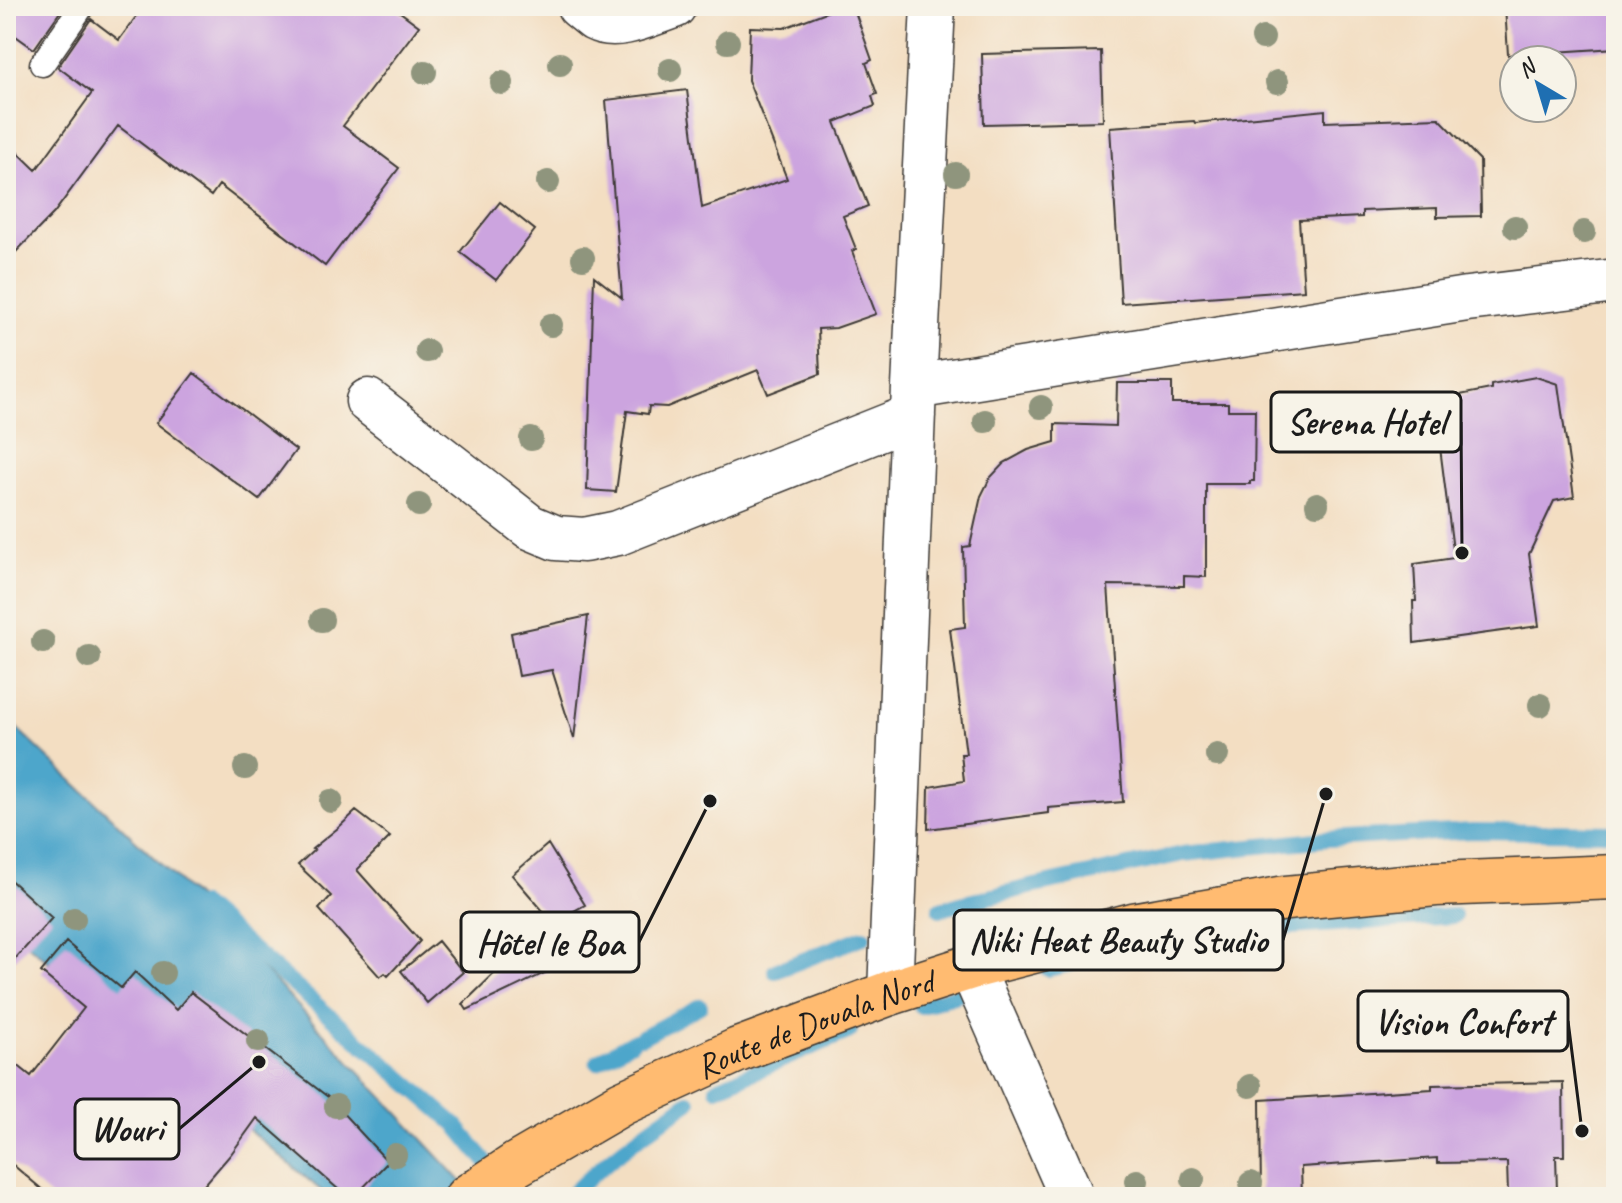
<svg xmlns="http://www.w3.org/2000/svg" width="1622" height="1203" viewBox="0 0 1622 1203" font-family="Caveat,sans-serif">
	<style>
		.water { fill: #4ea6cb; stroke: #356174; stroke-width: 2 }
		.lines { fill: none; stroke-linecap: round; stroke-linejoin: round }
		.stream { stroke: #4ea6cb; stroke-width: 16 }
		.building { fill: #cca4df }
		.lane-casing { stroke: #3c3935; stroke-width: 27 }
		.street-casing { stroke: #3c3935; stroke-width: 47 }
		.primary-casing { stroke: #3c3935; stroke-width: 47 }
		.lane { stroke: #fff; stroke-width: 24 }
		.street { stroke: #fff; stroke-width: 44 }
		.primary { stroke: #ffbb71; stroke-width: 44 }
		.tree { fill: #8f957d }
		.labels { text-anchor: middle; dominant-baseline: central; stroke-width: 7; stroke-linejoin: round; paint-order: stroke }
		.street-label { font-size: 34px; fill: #1c1c1c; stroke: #f7f3e8 }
		.leader { fill: none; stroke: #1c1c1c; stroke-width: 3 }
		.callout-dot { fill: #1c1c1c; stroke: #f7f3e8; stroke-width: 3 }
		.callout { fill: #f7f3e8; stroke: #1c1c1c; stroke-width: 3 }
		.callout-label { font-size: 36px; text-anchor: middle; font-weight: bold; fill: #1c1c1c }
	</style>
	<rect width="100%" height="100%" fill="#f7f3e8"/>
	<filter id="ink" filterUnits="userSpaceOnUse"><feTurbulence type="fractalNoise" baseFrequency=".0125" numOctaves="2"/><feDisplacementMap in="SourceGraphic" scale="16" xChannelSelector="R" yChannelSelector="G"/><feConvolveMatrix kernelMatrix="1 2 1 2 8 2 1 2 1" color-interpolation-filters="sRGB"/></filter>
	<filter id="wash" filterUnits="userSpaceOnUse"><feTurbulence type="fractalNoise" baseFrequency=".006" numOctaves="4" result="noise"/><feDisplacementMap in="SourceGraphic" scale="32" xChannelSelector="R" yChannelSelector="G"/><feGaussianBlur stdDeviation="1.8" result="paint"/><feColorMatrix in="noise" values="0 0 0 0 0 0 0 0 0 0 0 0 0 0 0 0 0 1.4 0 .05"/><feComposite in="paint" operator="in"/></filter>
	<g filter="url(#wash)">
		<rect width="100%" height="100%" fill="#f3dec2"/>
		<path class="water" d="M6,718L205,906L476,1197H329L6,926Z"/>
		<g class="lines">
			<path class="stream" d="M201,905L456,1125L515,1197
				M940,909L1030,887L1183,854L1327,839L1473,831L1616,833
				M1048,969L1167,942L1261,929L1454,916
				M775,971L863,937
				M921,1006L979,988
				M642,1037L700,1006
				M597,1062L633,1041
				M717,1088L850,1031
				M575,1191C610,1157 649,1129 689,1102"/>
		</g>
		<g id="blocks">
			<path class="building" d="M6,6H64L34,49L6,29Z
				M144,6H392L419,26L343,126L399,168L325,266L219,185L211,196L118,126L54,213L6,262V141L36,170L92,93L58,67L91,19L119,40Z
				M842,6H853L872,60L866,63L877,94L872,96L875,106L835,122L868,206L843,216L856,249L852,251L876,314L836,328L818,329L820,374L768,394L758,370L667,407L649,406L648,414L627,411L616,492L587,490L594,276L622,298L606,100L687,90L702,208L787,179L748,80L750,27L784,28Z
				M1505,6H1616V48L1508,55Z
				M1101,51L1103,121L984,124L982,54Z
				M1325,110V122L1439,118L1480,160L1481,216L1437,217V208L1362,211V217L1299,220L1304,290L1121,303L1110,127L1194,121L1195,123Z
				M500,202L535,230L496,280L460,252Z
				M194,373L296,450L259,500L156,423Z
				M1536,377L1558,384L1574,497L1554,501L1529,554L1539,626L1414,643L1413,601H1416L1414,564L1454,558L1434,400L1491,389V385Z
				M1117,383H1172V403H1228V410H1255L1254,481H1250V484H1206V577L1184,576V586L1108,585L1123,802L1048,808V813L928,829L929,787L964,781L961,754H966L950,629L965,627L963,547L970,546L981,496L990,478L1004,463L1028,450L1055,442V424L1116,426Z
				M588,616L574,739L552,670L519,676L511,633Z
				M356,811L390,837L357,870L420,941L388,976L385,973L380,977L319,909L331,896L298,865L314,850L312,849L338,828Z
				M548,844L585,905L556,921L574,959L467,1010L463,1004L550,919L512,875Z
				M6,876L52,918L6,969Z
				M438,941L463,972L427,1003L401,971Z
				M66,942L121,988L135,972L176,1010L191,992L328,1097L388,1162L354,1197H347L257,1118L231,1154L194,1197H51L6,1159V1056L31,1076L84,1008L41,972Z
				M1563,1082L1564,1156H1556L1557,1192L1508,1194L1507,1162L1437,1163V1158L1301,1167L1302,1197H1261L1260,1100L1432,1089V1085Z"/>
		</g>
	</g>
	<g filter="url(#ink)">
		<use href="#blocks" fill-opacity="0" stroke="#3c3935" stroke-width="2"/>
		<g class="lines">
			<g class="lane-casing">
				<path id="lane" d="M42,64L82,6"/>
			</g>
			<g class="street-casing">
				<path id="street" d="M579,6C584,10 590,15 595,19C618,31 651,13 674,6
					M914,387L1467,299L1616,281
					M368,401L530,527L556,538L584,540L618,533L913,416
					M971,967L1072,1197
					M890,993L914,387L933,6"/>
			</g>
			<g class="primary-casing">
				<g id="primary">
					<path id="s1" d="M467,1197L517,1164L622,1103L738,1050L890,993L971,967L1133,925L1286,898L1436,884L1616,877"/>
				</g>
			</g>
			<use href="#lane" class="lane"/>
			<use href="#street" class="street"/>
			<use href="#primary" class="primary"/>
		</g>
		<g class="tree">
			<circle cx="1263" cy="38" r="12"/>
			<circle cx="728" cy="42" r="12"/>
			<circle cx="560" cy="64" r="12"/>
			<circle cx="670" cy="70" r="12"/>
			<circle cx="425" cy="72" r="12"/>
			<circle cx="1277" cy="82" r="12"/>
			<circle cx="502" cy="83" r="12"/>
			<circle cx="956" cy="174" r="12"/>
			<circle cx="548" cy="182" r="12"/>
			<circle cx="1515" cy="227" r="12"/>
			<circle cx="1584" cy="232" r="12"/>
			<circle cx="583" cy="258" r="12"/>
			<circle cx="551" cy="325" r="12"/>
			<circle cx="427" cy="351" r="12"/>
			<circle cx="1041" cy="407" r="12"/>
			<circle cx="985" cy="421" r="12"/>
			<circle cx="531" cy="439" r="12"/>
			<circle cx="1317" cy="504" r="12"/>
			<circle cx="419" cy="505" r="12"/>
			<circle cx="322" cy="620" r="12"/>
			<circle cx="43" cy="642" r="12"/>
			<circle cx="89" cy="657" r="12"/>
			<circle cx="1540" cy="705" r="12"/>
			<circle cx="1217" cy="755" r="12"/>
			<circle cx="245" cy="768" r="12"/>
			<circle cx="331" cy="801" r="12"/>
			<circle cx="74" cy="919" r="12"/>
			<circle cx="163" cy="973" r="12"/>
			<circle cx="258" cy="1041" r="12"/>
			<circle cx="1250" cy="1086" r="12"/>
			<circle cx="336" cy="1106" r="12"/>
			<circle cx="395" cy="1155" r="12"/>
			<circle cx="1193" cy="1179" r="12"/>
			<circle cx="1137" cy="1181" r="12"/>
			<circle cx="1251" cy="1183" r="12"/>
		</g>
	</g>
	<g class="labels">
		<g class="street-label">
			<text stroke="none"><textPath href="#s1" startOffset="390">Route de Douala Nord</textPath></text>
		</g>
	</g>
	<path class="leader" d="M1462 553L1461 422M1326 794L1283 940M710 801L639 942M1582 1131L1568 1021M259 1062L179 1129"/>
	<g class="callout-dot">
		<circle cx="1462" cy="553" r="8"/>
		<circle cx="1326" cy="794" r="8"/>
		<circle cx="710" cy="801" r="8"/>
		<circle cx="1582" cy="1131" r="8"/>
		<circle cx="259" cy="1062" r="8"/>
	</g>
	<g class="callout">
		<rect x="1271" y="392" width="190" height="60" rx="8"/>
		<rect x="954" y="910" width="329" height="60" rx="8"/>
		<rect x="461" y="912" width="178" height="60" rx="8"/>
		<rect x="1358" y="991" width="210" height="60" rx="8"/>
		<rect x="75" y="1099" width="104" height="60" rx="8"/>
	</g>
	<g class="callout-label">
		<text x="1366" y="434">Serena Hotel</text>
		<text x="1118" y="952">Niki Heat Beauty Studio</text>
		<text x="550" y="955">Hôtel le Boa</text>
		<text x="1463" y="1034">Vision Confort</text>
		<text x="127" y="1141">Wouri</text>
	</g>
	<rect width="1622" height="1203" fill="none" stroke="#f7f3e8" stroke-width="32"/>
	<g transform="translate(1538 84) rotate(322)"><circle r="38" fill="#f7f3e8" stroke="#9f9d96" stroke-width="2"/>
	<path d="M0-6L14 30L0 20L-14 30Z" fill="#1f6fb2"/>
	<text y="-12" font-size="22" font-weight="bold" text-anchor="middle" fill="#1c1c1c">N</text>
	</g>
</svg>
